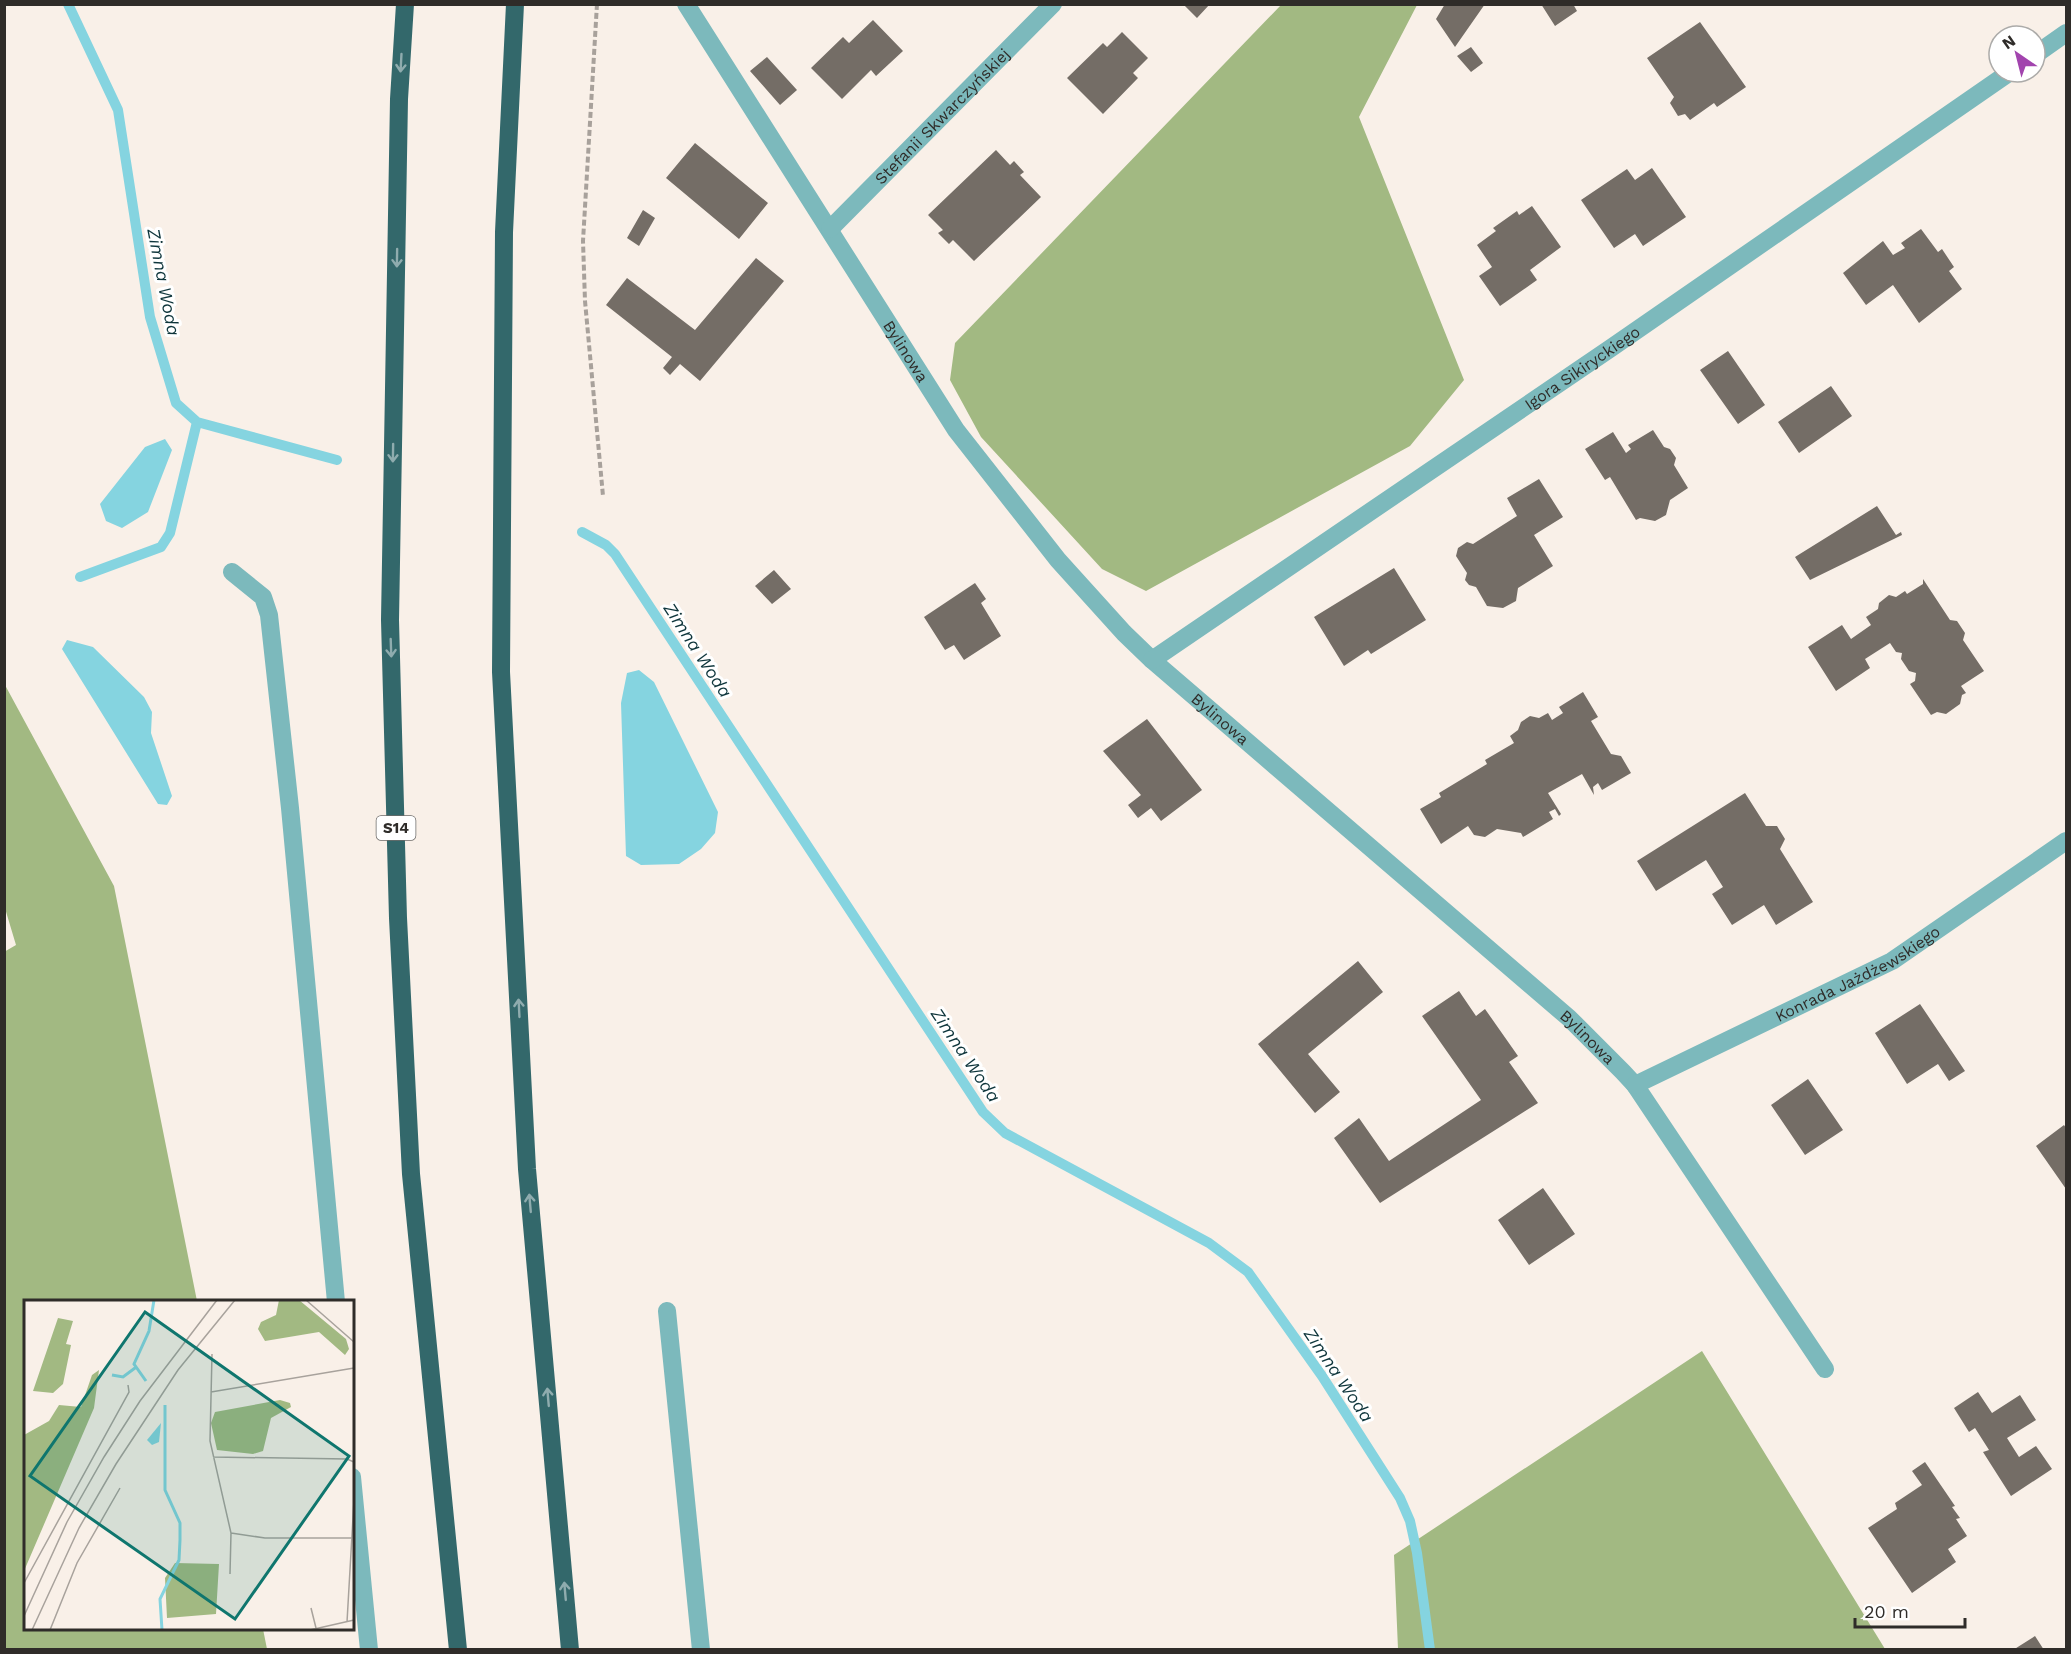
<svg xmlns="http://www.w3.org/2000/svg" width="2071" height="1654" viewBox="0 0 2071 1654" font-family="'Work Sans',sans-serif">
	<style>
		.forest { fill: #a2b982 }
		.water { fill: #85d4e0 }
		.lines { fill: none; stroke-linecap: round; stroke-linejoin: round }
		.stream { stroke: #85d4e0; stroke-width: 10 }
		.building { fill: #746d66 }
		.path { stroke: #a8a19b; stroke-width: 4; stroke-dasharray: 6 3; stroke-linecap: butt }
		.minor { stroke: #7cb9bc; stroke-width: 18 }
		.highway { stroke: #33686b; stroke-width: 18 }
		.oneway { stroke: #8facae }
		.labels { text-anchor: middle; dominant-baseline: central; stroke-width: 6; stroke-linejoin: round; paint-order: stroke }
		.shield { fill: #fff; stroke: #6d6b69; stroke-width: 1.5 }
		.shield-label { font-size: 15px; font-weight: bold; fill: #2f2c29 }
		.street-label { font-size: 16px; fill: #2f2c29; stroke: #fff }
		.water-label { font-size: 18px; font-style: italic; fill: #0e353b; stroke: #fff }
		.inset-river { fill: none; stroke: #85d4e0; stroke-width: 3 }
		.inset-road { fill: none; stroke: #a8a29c; stroke-width: 1.5 }
		.view { fill: #0f766e; fill-opacity: 0.15; stroke: #0f766e; stroke-width: 3 }
		.inset-edge { fill: none; stroke: #2f2c29; stroke-width: 3 }
	</style>
	<rect width="100%" height="100%" fill="#f9f0e8"/>
	<path class="forest" d="M1281,5H1417L1359,117L1464,380L1410,446L1146,591L1102,569L981,437L950,380L955,343Z
		M5,685L114,886L197,1301L26,1302V1628L263,1629L267,1649H5L4,952L16,945L4,905Z
		M1702,1351L1885,1649H1398L1394,1555Z"/>
	<path class="water" d="M165,439L172,450L148,512L122,528L106,521L100,504L145,447Z
		M67,640L93,647L144,697L152,712L151,733L172,796L167,805L158,804L62,649Z
		M639,670L654,682L718,812L715,833L701,849L679,864L641,865L626,856L621,703L627,673Z"/>
	<g class="lines">
		<path class="stream" d="M68,4L118,110L150,317L176,403L197,422L337,460
			M582,532L606,545L615,554L983,1112L1005,1133L1209,1243L1248,1272L1322,1376L1400,1498L1410,1521L1417,1553L1430,1650
			M80,577L161,547L170,533L197,422"/>
	</g>
	<path class="building" d="M1183,4H1210L1197,18Z
		M1445,4H1485L1455,47L1436,19Z
		M1541,4H1573L1577,11L1555,26Z
		M873,20L903,51L876,76L871,70L842,99L811,68L843,37L849,43Z
		M1700,22L1746,87L1717,107L1714,103L1690,120L1685,114L1678,116L1670,103L1674,97L1647,58Z
		M1122,32L1148,58L1133,73L1138,78L1103,114L1067,78L1103,43L1107,47Z
		M1471,47L1483,63L1471,72L1457,56Z
		M767,57L797,90L780,105L750,71Z
		M695,143L768,203L739,239L666,178Z
		M996,150L1010,165L1014,161L1024,172L1020,175L1041,197L974,261L953,240L949,244L938,233L943,230L928,215Z
		M1652,168L1686,217L1643,246L1635,234L1614,248L1581,200L1627,169L1635,180Z
		M1532,206L1561,247L1530,270L1537,280L1500,306L1479,276L1492,267L1477,245L1496,231L1493,228L1517,211L1519,215Z
		M643,210L655,218L639,246L627,238Z
		M1921,229L1938,252L1942,249L1954,267L1949,271L1962,289L1919,323L1893,285L1866,305L1843,273L1883,241L1893,255L1905,248L1901,243Z
		M756,258L784,281L700,381L680,364L670,375L663,368L672,357L606,305L627,278L695,330Z
		M1728,351L1765,405L1738,424L1700,370Z
		M1831,386L1852,416L1799,453L1778,422Z
		M1653,430L1664,447L1670,449L1676,458L1674,465L1688,488L1670,500L1666,515L1655,521L1640,518L1636,520L1610,477L1605,480L1585,449L1613,432L1626,453L1631,449L1628,445Z
		M1539,479L1563,517L1534,535L1553,566L1518,588L1516,601L1503,608L1487,606L1476,587L1469,585L1465,580L1467,573L1456,556L1458,548L1467,542L1473,544L1517,516L1507,498Z
		M1877,506L1896,535L1901,532L1902,535L1810,580L1795,557Z
		M1394,568L1426,620L1371,654L1368,650L1344,666L1314,617Z
		M774,570L791,589L772,604L755,586Z
		M1923,579L1950,620L1957,621L1965,633L1963,640L1984,671L1961,686L1966,693L1962,695L1960,704L1946,714L1937,712L1931,715L1910,684L1915,681L1916,673L1909,671L1901,659L1902,653L1896,652L1890,643L1865,659L1870,668L1836,691L1808,647L1842,625L1851,639L1871,625L1866,617L1878,609L1879,603L1889,595L1896,597L1905,591L1907,594L1923,584Z
		M975,583L986,599L981,603L1001,636L964,660L954,645L945,650L924,617Z
		M1583,692L1598,717L1591,721L1611,754L1621,756L1631,773L1602,790L1598,783L1593,787L1594,795L1582,774L1548,793L1561,814L1559,816L1555,809L1549,812L1553,819L1523,837L1521,833L1497,829L1485,837L1474,835L1468,826L1441,844L1420,809L1441,797L1439,793L1487,764L1485,760L1514,743L1510,736L1518,730L1521,722L1530,716L1539,718L1548,713L1552,720L1563,713L1559,707Z
		M1147,719L1202,790L1161,821L1151,808L1138,818L1128,805L1141,795L1103,751Z
		M1745,793L1766,826H1777L1785,839L1780,849L1813,902L1776,925L1764,905L1732,925L1712,894L1723,887L1706,860L1656,891L1637,861Z
		M1358,961L1383,992L1308,1054L1340,1092L1315,1113L1258,1044Z
		M1459,991L1476,1016L1485,1009L1518,1056L1509,1062L1538,1103L1380,1203L1334,1138L1359,1118L1389,1161L1481,1100L1422,1016Z
		M1920,1004L1965,1071L1949,1081L1938,1064L1907,1084L1875,1033Z
		M1808,1079L1843,1130L1805,1155L1771,1105Z
		M2064,1125L2066,1128V1189L2036,1146Z
		M1543,1188L1575,1234L1529,1265L1498,1220Z
		M1978,1392L1992,1413L2020,1395L2036,1420L2007,1438L2019,1457L2036,1446L2052,1469L2011,1496L1983,1452L1989,1450L1975,1428L1969,1432L1954,1408Z
		M1925,1462L1955,1506L1952,1507L1960,1518L1956,1519L1967,1536L1948,1549L1956,1562L1912,1593L1868,1528L1897,1509L1895,1503L1922,1485L1912,1471Z
		M2035,1636L2044,1650H2013Z"/>
	<g class="lines">
		<path class="path" d="M597,4L583,241L585,301L603,496"/>
		<g class="minor">
			<path id="s1" d="M686,4L956,430L1058,560L1124,633L1152,660L1569,1018L1623,1072L1635,1085L1825,1369"/>
			<path d="M2035,55L2066,33"/>
			<path id="s2" d="M830,229L1053,4"/>
			<path d="M232,572L263,597L269,615L290,808L336,1302"/>
			<path id="s3" d="M1152,660L1611,348L2010,72"/>
			<path id="s4" d="M1635,1085L1892,961L2066,841"/>
			<path d="M667,1311L701,1650"/>
			<path d="M352,1477L369,1650"/>
		</g>
		<path class="highway" d="M405,4L399,99L390,620L398,918L411,1174L458,1650
			M515,4L504,232L501,672L527,1169L570,1650"/>
	</g>
	<defs><path id="oneway-shaft" d="M-6 0H5M1.5-3L5.5 0L1.5 3" fill="none" stroke-width="1.6" stroke-linecap="round" stroke-linejoin="round" transform="scale(1.5)"/></defs>
	<g class="oneway">
		<use href="#oneway-shaft" transform="translate(401 63) rotate(93)"/>
		<use href="#oneway-shaft" transform="translate(397 258) rotate(91)"/>
		<use href="#oneway-shaft" transform="translate(393 453) rotate(91)"/>
		<use href="#oneway-shaft" transform="translate(391 648) rotate(88)"/>
		<use href="#oneway-shaft" transform="translate(519 1008) rotate(-93)"/>
		<use href="#oneway-shaft" transform="translate(530 1203) rotate(-95)"/>
		<use href="#oneway-shaft" transform="translate(548 1397) rotate(-95)"/>
		<use href="#oneway-shaft" transform="translate(565 1591) rotate(-95)"/>
	</g>
	<g class="labels">
		<rect class="shield" x="376.5" y="816" width="39" height="24" rx="4.5"/>
		<g class="shield-label">
			<text x="396" y="828">S14</text>
		</g>
		<g class="street-label">
			<text stroke="none"><textPath href="#s2" startOffset="159">Stefanii Skwarczyńskiej</textPath></text>
			<text stroke="none"><textPath href="#s1" startOffset="411">Bylinowa</textPath></text>
			<text stroke="none"><textPath href="#s3" startOffset="520">Igora Sikiryckiego</textPath></text>
			<text stroke="none"><textPath href="#s1" startOffset="897">Bylinowa</textPath></text>
			<text stroke="none"><textPath href="#s4" startOffset="249">Konrada Jażdżewskiego</textPath></text>
			<text stroke="none"><textPath href="#s1" startOffset="1383">Bylinowa</textPath></text>
		</g>
		<g class="water-label">
			<text transform="translate(164 282) rotate(79)">Zimna Woda</text>
			<text transform="translate(698 650) rotate(57)">Zimna Woda</text>
			<text transform="translate(966 1055) rotate(56)">Zimna Woda</text>
			<text transform="translate(1339 1375) rotate(56)">Zimna Woda</text>
		</g>
	</g>
	<g transform="translate(24 1300)">
		<rect width="330" height="330" fill="#f9f0e8"/>
		<path d="M255,0H275L322,39L325,49L321,55L295,32L241,41L234,29L237,22L252,15ZM34,18L49,21L42,44L47,45L39,84L29,93L9,91ZM75,70L70,108L0,271V135L25,121L35,105L57,107L68,75ZM256,100L266,103L267,107L247,118L239,151L229,154L193,150L187,123L191,112ZM151,263L195,264L192,314L143,318L141,278Z" fill="#a2b982"/>
		<path d="M137,123L135,142L128,145L123,140Z" fill="#85d4e0"/>
		<path class="inset-river" d="M88,75L99,77L111,68M122,81L110,64L125,31L130,0M138,330L136,299L155,260L156,240V223L141,190V105"/>
		<path class="inset-road" d="M282,0L330,42M188,54L186,141L207,233L206,274M187,92L330,68M189,157L323,159L330,162M207,233L241,238H328M0,283L105,92L104,85M287,308L292,328M0,316L43,222L80,157L116,101L193,0M323,322L330,200M8,330L55,228L92,164L154,70L211,0M26,330L53,263L96,188M286,330L330,320"/>
		<path class="view" d="M121,12L325,156L211,319L6,176Z"/>
		<rect width="330" height="330" class="inset-edge"/>
	</g>
	<rect width="2071" height="1654" fill="none" stroke="#2f2c29" stroke-width="12"/>
	<g transform="translate(2017 54) rotate(325)"><circle r="28" fill="#ffffff" stroke="#acaba9" stroke-width="1.5"/>
	<path d="M0-4.5L10 22L0 15L-10 22Z" fill="#a244ae"/>
	<text y="-9" font-size="16" font-weight="bold" text-anchor="middle" fill="#2f2c29">N</text>
	</g>
	<path d="M1855 1618v9h110v-9" fill="none" stroke="#2f2c29" stroke-width="3"/>
	<text x="1864" y="1618" font-size="18" fill="#2f2c29" stroke="#ffffff" stroke-width="4.5" paint-order="stroke">20 m</text>
</svg>
